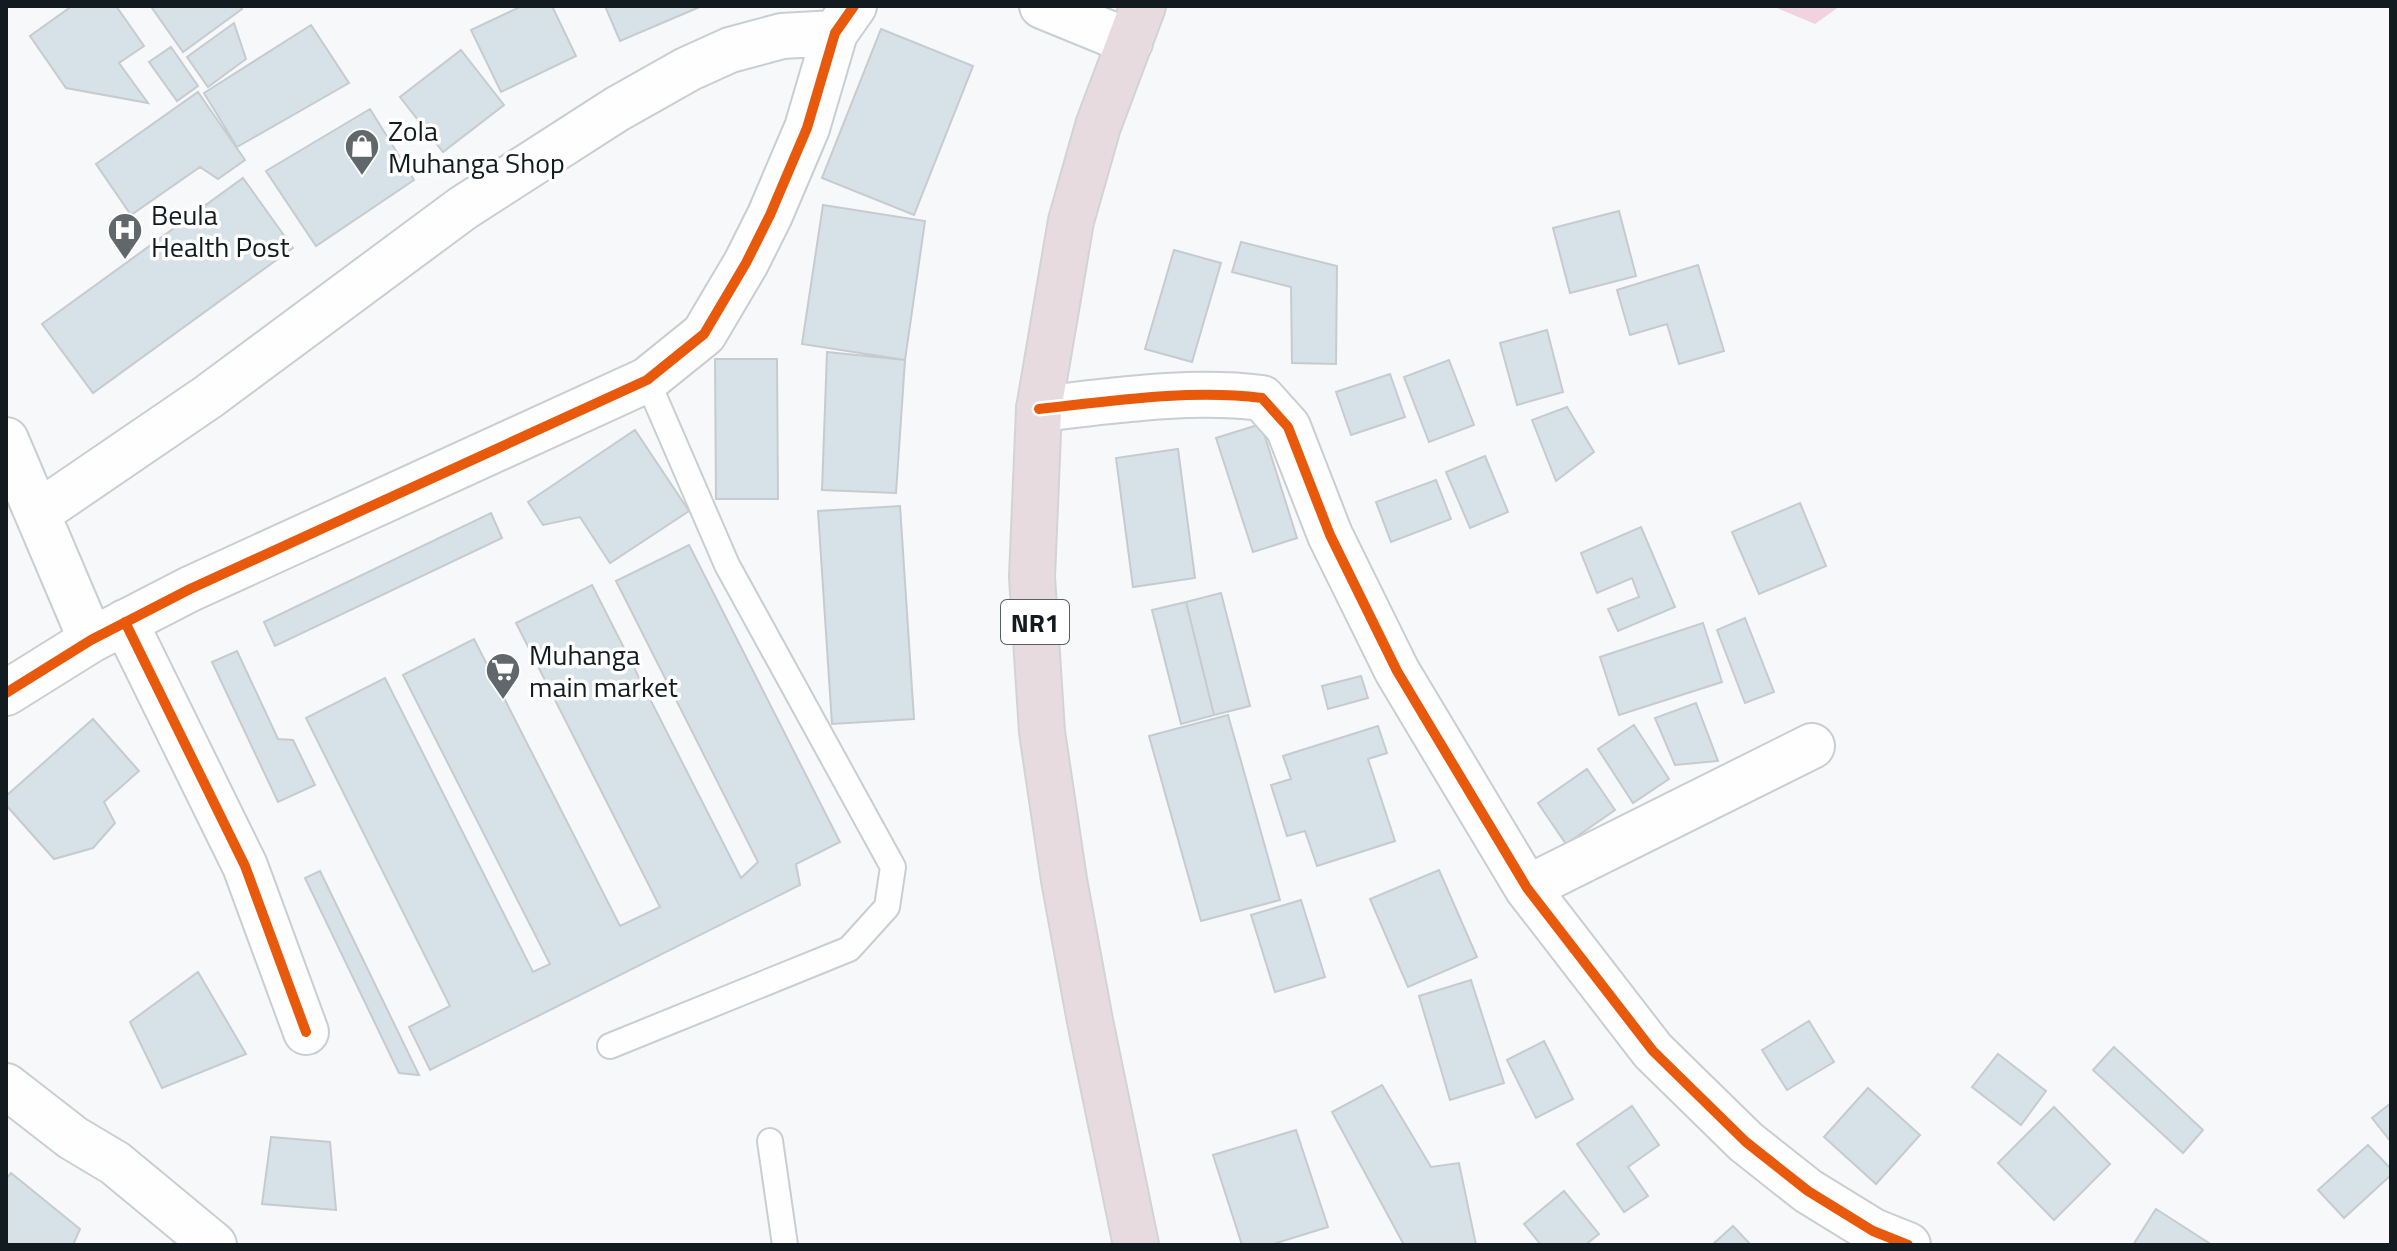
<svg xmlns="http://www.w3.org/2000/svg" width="2397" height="1251" viewBox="0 0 2397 1251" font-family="'Titillium Web',sans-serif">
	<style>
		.green { fill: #f0d3df }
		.building { fill: #d7e2e8; stroke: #c6cbcf; stroke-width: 2 }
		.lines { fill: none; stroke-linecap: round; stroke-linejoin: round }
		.lane-casing { stroke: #c8ced1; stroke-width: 28 }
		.street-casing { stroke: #c8ced1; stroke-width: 48 }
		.highway-casing { stroke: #d1d4d5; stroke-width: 48 }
		.lane { stroke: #fefefe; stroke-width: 24 }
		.street { stroke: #fefefe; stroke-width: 44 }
		.highway { stroke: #e7dbe0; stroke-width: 44 }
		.cycleway-casing { stroke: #fff; stroke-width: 15 }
		.cycleway { stroke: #e8590c; stroke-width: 10 }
		.labels { text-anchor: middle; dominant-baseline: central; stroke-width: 7; stroke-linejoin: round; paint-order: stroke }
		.shield { fill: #fff; stroke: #585f63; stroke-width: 2 }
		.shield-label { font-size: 26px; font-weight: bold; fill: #111b20 }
		.poi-label { font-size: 28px; fill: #111b20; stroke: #fff; text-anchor: start }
	</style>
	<rect width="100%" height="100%" fill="#f6f8fa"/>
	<path class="green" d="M1772,6H1840L1815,24Z"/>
	<path class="building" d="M72,6H116L144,46L119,63L148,103L66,88L30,36Z
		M155,6H240L242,9L183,52L152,8Z
		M522,6H552L576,56L501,92L471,30Z
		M605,6H702L620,41Z
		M234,23L246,59L208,87L187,57Z
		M311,25L349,83L237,147L204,93Z
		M881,29L973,66L914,215L822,178Z
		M171,47L198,86L177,101L149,62Z
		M461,50L504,105L443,152L400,97Z
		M198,92L245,160L218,179L200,167L131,215L96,164Z
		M370,109L414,180L316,246L266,171Z
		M243,178L293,248L93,393L42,324Z
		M823,205L925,221L905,360L802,344Z
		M1619,211L1636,276L1570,293L1553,228Z
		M1241,242L1337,266L1336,364L1292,363L1291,287L1232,272Z
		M1174,250L1221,263L1192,362L1145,349Z
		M1698,265L1724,351L1679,364L1667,324L1630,335L1617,290Z
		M1547,330L1563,392L1517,405L1500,343Z
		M827,352L905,360L896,493L822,490Z
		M715,359H777L778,499H716Z
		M1449,360L1474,425L1429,442L1404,377Z
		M1390,374L1405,417L1351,435L1336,392Z
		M1567,407L1594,452L1556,481L1532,420Z
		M1261,424L1297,538L1253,552L1216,438Z
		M635,430L689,511L610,563L580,517L543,525L528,502Z
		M1178,449L1195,578L1133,587L1116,458Z
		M1485,456L1508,512L1470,528L1446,472Z
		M1436,480L1451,519L1391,542L1376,502Z
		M1800,503L1826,566L1759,594L1732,532Z
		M900,506L914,719L832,724L818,511Z
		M491,513L502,538L275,646L264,622Z
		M1641,527L1675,607L1618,631L1608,609L1639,597L1632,578L1597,593L1581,553Z
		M689,545L840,842L796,864L800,885L430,1070L409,1027L450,1006L306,718L385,678L533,972L550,964L403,675L474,639L620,926L660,907L516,623L592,585L741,878L758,862L616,581Z
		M1221,593L1250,706L1214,715L1186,602Z
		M1186,602L1214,715L1181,724L1152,610Z
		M1745,618L1774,692L1745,703L1717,630Z
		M1703,623L1722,682L1619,715L1600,657Z
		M237,651L278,739L293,740L315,785L278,802L212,662Z
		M1361,676L1368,698L1328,709L1322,686Z
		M1696,703L1718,761L1675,765L1655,718Z
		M1228,715L1280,900L1201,921L1149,736Z
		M93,719L139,771L104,802L115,823L93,848L54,859L6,805V796Z
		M1634,725L1669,779L1633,803L1598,749Z
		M1378,726L1387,753L1368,759L1395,841L1317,866L1305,831L1287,836L1271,785L1291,779L1283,756Z
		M1587,769L1615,810L1566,844L1538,803Z
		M1439,870L1477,957L1408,987L1370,899Z
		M320,871L419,1075L399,1073L305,878Z
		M1301,900L1325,977L1275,992L1251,915Z
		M198,972L246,1054L162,1088L130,1022Z
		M1471,980L1504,1083L1450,1100L1419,996Z
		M1809,1021L1834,1062L1787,1090L1762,1050Z
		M1544,1041L1573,1099L1536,1118L1507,1060Z
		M2114,1047L2203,1130L2183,1153L2093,1070Z
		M1998,1054L2046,1091L2021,1125L1972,1087Z
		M1382,1085L1431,1167L1459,1163L1476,1245H1404L1332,1112Z
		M1868,1088L1920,1135L1876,1184L1824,1137Z
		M2391,1103V1142L2372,1118Z
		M1632,1106L1659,1145L1628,1167L1648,1196L1624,1212L1577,1144Z
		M2054,1107L2110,1164L2054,1220L1998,1163Z
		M1296,1130L1328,1227L1270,1245H1242L1213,1155Z
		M271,1137L330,1142L336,1210L262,1204Z
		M2368,1145L2391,1169V1175L2344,1218L2318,1190Z
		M11,1173L80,1229L73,1245H6V1179Z
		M1564,1191L1599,1234L1585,1245H1541L1524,1224Z
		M2156,1209L2212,1245H2133Z
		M1733,1226L1751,1245H1712Z"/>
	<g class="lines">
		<g class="lane-casing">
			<path id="lane" d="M610,1046L849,949L887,907L893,867L727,565L647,380
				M770,1141L785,1245"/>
		</g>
		<g class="street-casing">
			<path id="street" d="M1042,6L1130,42
				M1039,409C1112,401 1189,389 1262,398L1288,427L1330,535L1397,671L1527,888L1653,1051L1746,1142L1808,1191L1873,1231L1908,1245
				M6,440L91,640
				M38,513L208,397L463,208L617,109L688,69L730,50L782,36L835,33
				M125,622L245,866L306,1032
				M6,693L91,640L190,589L647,380L704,334L746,263L770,215L807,128L835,33L854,6
				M1527,888L1812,746
				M6,1086L73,1138L115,1163L214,1245"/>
		</g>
		<g class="highway-casing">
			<path id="highway" d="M1136,1245L1090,1021L1064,880L1042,732L1032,577L1039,409L1071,221L1098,126L1143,6"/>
		</g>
		<use href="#lane" class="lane"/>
		<use href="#street" class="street"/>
		<use href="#highway" class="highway"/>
		<g class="cycleway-casing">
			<path id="cycleway" d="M1039,409C1112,401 1189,389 1262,398L1288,427L1330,535L1397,671L1527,888L1653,1051L1746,1142L1808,1191L1873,1231L1908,1245
				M125,622L245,866L306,1032
				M6,693L91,640L190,589L647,380L704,334L746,263L770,215L807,128L835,33L854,6"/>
		</g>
		<use href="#cycleway" class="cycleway"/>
	</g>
	<defs>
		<g id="shop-pin" transform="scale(1.8)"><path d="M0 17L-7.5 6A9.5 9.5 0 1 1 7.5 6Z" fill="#61686c" stroke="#fff"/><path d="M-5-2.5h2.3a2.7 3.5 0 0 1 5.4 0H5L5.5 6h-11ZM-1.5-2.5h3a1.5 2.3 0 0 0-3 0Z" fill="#fff"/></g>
		<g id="hospital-pin" transform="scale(1.8)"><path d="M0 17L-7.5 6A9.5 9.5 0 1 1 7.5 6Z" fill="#61686c" stroke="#fff"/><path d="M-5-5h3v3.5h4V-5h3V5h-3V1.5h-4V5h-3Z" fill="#fff"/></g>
		<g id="supermarket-pin" transform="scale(1.8)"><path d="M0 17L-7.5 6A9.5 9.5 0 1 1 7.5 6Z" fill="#61686c" stroke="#fff"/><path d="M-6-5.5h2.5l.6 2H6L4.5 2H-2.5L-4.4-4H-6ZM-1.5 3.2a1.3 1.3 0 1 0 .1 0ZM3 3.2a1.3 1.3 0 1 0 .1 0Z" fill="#fff"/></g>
	</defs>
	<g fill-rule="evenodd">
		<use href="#shop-pin" x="362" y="146"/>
		<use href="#hospital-pin" x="125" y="230"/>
		<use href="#supermarket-pin" x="503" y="670"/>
	</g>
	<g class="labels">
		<rect class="shield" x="1001" y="600" width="68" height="44" rx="6"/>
		<g class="shield-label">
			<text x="1035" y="622">NR1</text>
		</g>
		<g class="poi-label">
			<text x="388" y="130">Zola<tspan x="388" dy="32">Muhanga Shop</tspan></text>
			<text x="151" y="214">Beula<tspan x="151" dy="32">Health Post</tspan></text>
			<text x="529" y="654">Muhanga<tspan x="529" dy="32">main market</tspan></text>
		</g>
	</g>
	<rect width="2397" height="1251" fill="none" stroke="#111b20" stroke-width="16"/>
</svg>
